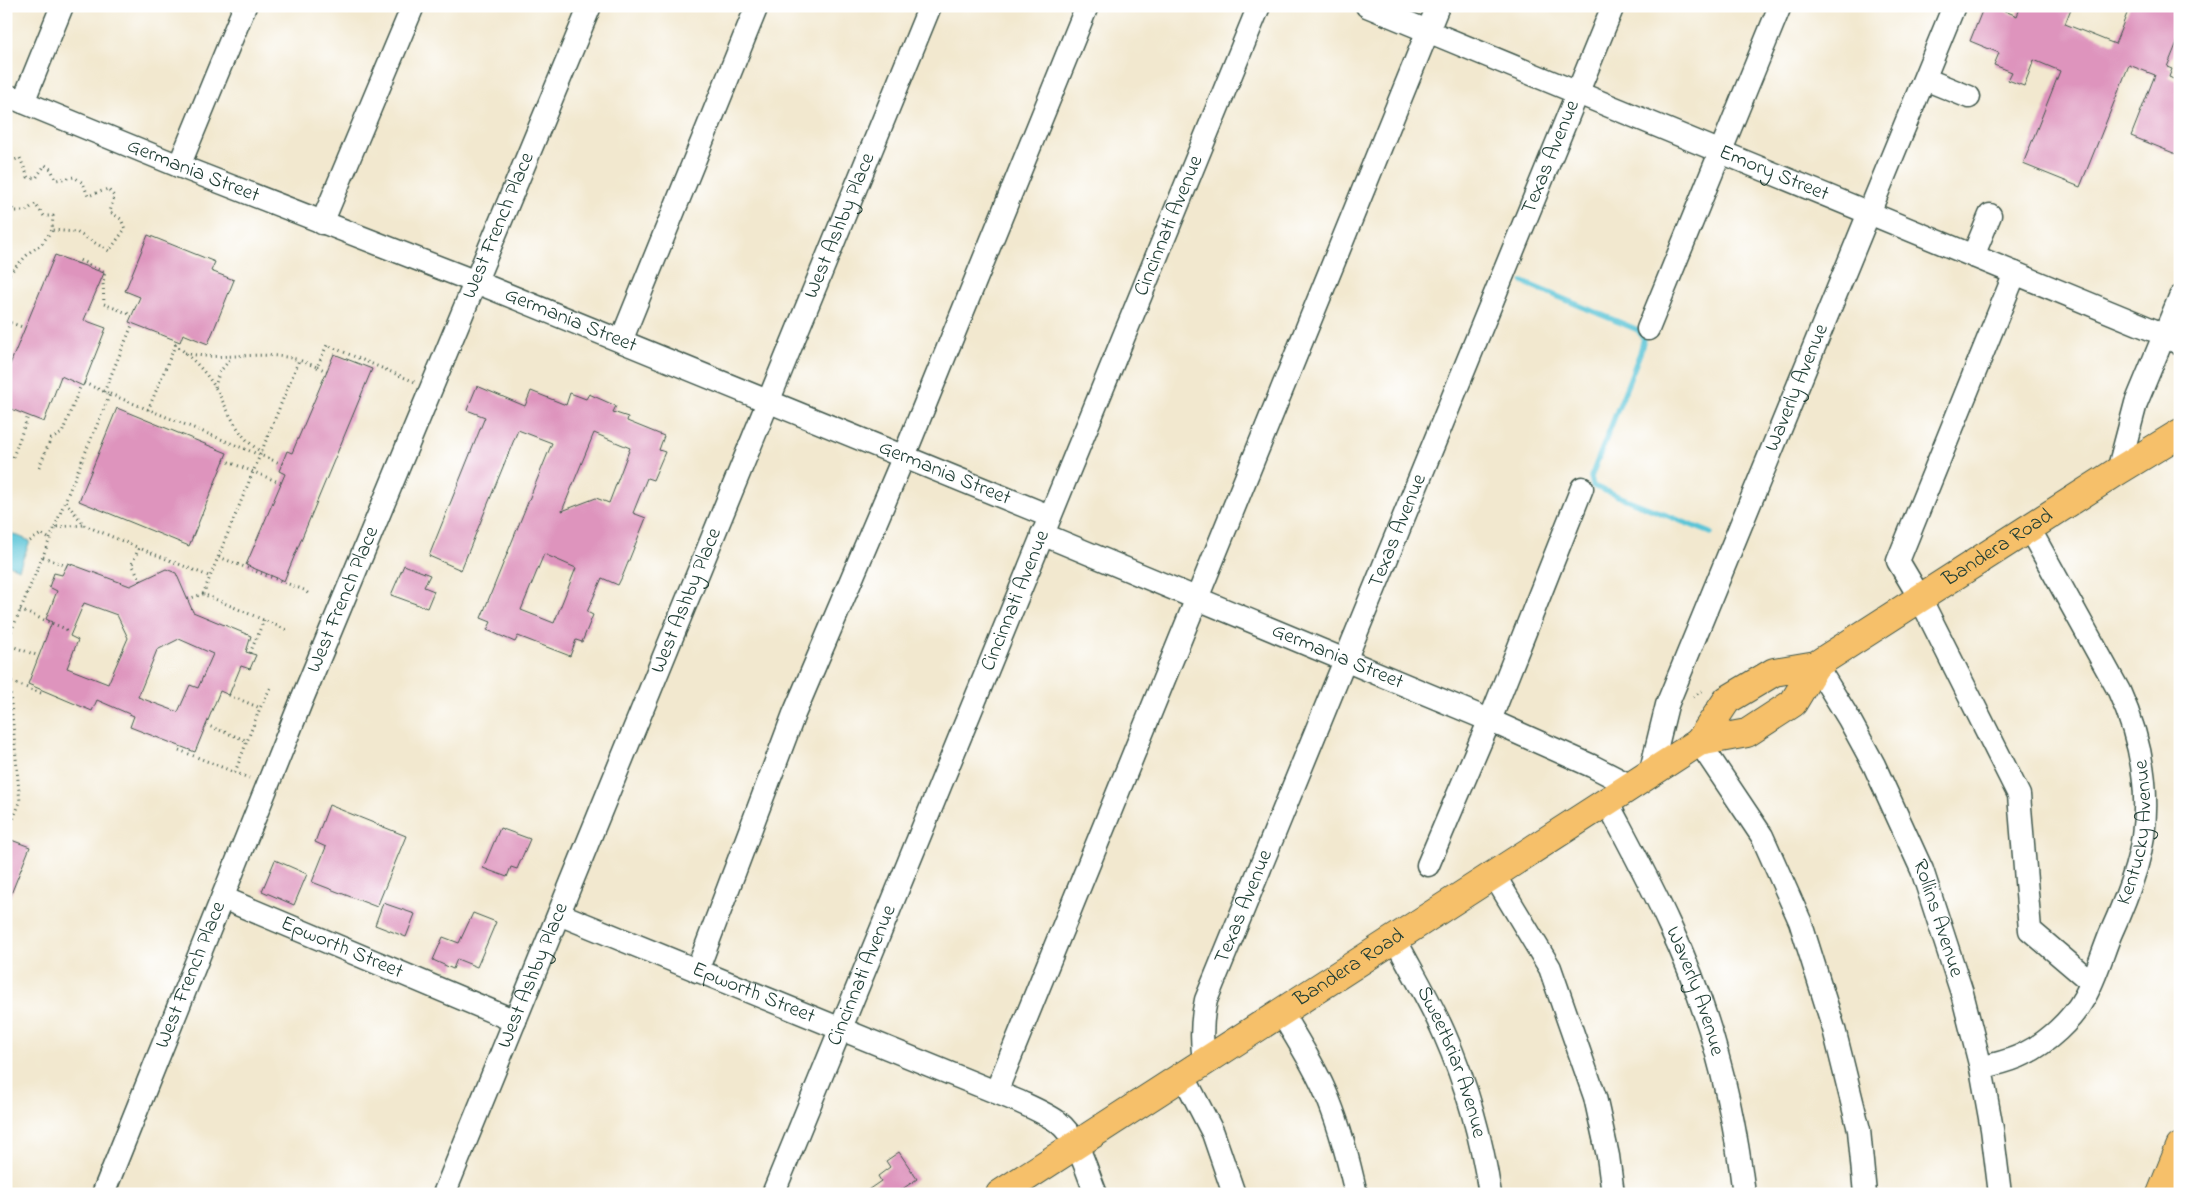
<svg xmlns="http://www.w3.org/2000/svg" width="2186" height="1200" viewBox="0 0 2186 1200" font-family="'Indie Flower',sans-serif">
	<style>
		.water { fill: #5bc5d7; stroke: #3d8186 }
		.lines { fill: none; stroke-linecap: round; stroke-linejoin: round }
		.stream { stroke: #5bc5d7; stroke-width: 5.5 }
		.building { fill: #de94bd; fill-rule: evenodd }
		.minor-casing { stroke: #3f574b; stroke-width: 25 }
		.major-casing { stroke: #3f574b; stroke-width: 30 }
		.path { stroke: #3f574b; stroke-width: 3; stroke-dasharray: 1 4; stroke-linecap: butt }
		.minor { stroke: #fff; stroke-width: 22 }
		.major { stroke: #f6c06b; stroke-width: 28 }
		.labels { text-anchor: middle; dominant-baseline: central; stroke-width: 5; stroke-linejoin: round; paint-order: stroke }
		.street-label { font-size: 21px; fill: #1f3d34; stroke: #fff }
	</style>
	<rect width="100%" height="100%" fill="#fff"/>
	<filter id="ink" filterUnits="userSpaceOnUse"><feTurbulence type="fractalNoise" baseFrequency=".02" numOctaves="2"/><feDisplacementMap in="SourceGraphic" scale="10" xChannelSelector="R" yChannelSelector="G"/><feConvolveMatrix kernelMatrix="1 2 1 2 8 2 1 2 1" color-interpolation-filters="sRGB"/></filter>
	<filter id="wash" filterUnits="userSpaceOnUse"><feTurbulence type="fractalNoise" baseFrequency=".0096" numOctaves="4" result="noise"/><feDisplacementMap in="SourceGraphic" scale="20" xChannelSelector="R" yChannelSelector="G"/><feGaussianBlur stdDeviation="1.12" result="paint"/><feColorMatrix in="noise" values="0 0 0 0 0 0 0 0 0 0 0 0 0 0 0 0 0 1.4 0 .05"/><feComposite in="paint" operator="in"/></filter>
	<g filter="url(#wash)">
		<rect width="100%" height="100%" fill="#f2e8cf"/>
		<path class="water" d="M6,531L30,541L19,569L6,564Z"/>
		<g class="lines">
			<path class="stream" d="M1523,282L1638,330L1644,338L1640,353L1591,477L1593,486L1711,533"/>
		</g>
		<g id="blocks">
			<path class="building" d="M1984,6H1993L2017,16L2021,6H2072L2065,24L2115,44L2130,6H2180V35L2167,67L2172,69L2169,77L2180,82V145L2176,154L2131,136L2155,75L2129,65L2080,187L2023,164L2060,71L2034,60L2024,86L2008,80L2012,72L1994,65L1999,53L1970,41Z
				M148,235L215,262L211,271L234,280L208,344L183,334L180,342L129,322L140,297L125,291Z
				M55,255L104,273L84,320L106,328L83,386L61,376L44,422L6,407V374Z
				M334,354L372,369L284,581L246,565L285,474L279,471L287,451L292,453Z
				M477,386L525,406L531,391L566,405L570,393L586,399L589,394L616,406L613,412L628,417L627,421L664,436L659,450L665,452L653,480L647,478L633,513L646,518L623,575L618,585L602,578L587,612L593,615L582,642L576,640L570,656L518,636L515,642L487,630L491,622L481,618L552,443L518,430L461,570L429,556L485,417L467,410ZM594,433L630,448L609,503L596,498L562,511ZM544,554L576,568L554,623L521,610Z
				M117,408L227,453L189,546L79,501Z
				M68,563L130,586L166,569L176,573L193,612L251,636L246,652L256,655L250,669L241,666L229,695L220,691L195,752L130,727L134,716L97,700L92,711L28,684L52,622L46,619L57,591L49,587L54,573L62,575ZM84,603L117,615L128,638L108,684L67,668L78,640L70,636ZM179,639L213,654L198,688L190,685L178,712L138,697L157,650Z
				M404,565L430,575L424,587L434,591L427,608L391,595Z
				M329,805L406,836L377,907L312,882L326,847L315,842Z
				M500,828L530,839L517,869L511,867L507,877L483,868Z
				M6,838L30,847L7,904L6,903Z
				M275,860L307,874L294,905L262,891Z
				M383,903L415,914L406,937L375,925Z
				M473,913L496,922L477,967L457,959L453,969L433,960L443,937L459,943Z
				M899,1152L917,1179L895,1194H862L881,1181L878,1176L890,1167L886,1161Z"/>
		</g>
	</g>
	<g filter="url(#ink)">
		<use href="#blocks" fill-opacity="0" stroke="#3f574b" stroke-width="1"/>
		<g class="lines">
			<g class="minor-casing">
				<g id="minor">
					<path id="s1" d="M1367,6L2165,335L2180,344"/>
					<path d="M1925,79L1969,97"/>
					<path id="s2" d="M6,95L179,166L476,282L1049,516"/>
					<path d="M23,102L62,6"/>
					<path d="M179,166L245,6"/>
					<path d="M322,223L413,6"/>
					<path d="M1973,256L1990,215"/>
					<path d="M2015,273L1898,561L1920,598L2019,795L2030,930L2091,982"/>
					<path d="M1648,329L1780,6"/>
					<path d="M621,341L757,6"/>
					<path d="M2118,471L2136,403L2180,297"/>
					<path id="s3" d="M1042,534L1489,720L1592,766L1631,786"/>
					<path id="s4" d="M1816,665L1849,719L1874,765L1922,870L1962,993L1981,1068L1992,1129L2000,1194"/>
					<path d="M1699,742L1762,836L1800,921L1834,1029L1859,1130L1865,1194"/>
					<path id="s5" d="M1650,774L1667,705L1954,6"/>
					<path id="s6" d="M1607,802C1628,842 1650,882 1669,924C1709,1008 1733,1102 1744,1194"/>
					<path d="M1428,865L1494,710L1582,488"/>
					<path d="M1494,875L1550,968L1595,1097L1608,1156L1613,1194"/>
					<path id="s7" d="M223,898L515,1021"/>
					<path id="s8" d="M559,914L1020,1102C1033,1108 1047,1114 1058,1122C1079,1139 1086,1170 1096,1194"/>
					<path id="s9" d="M1395,939C1411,970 1430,1001 1444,1033C1466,1083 1482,1140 1490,1194"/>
					<path d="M697,971L794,714L904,456L1087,6"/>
					<path d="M1281,1012C1298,1041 1317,1070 1329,1101C1341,1131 1349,1162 1356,1194"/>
					<path id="s10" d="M1204,1061C1201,1040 1201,1022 1206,1000L1613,6"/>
					<path id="s11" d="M1981,1068C1995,1064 2011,1061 2024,1054C2047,1043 2072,1020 2084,998C2095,979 2102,955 2110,935C2120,913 2129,891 2136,868C2154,808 2144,746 2119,691L2029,528"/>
					<path d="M1183,1075L1213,1133L1234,1194"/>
					<path d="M996,1092L1438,6"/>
					<path id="s12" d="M103,1194L303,697L590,6"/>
					<path id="s13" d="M444,1194L930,6"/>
					<path id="s14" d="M773,1194L1259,6"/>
				</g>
			</g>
			<g class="major-casing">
				<g id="major">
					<path id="s15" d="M1699,742L1727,700L1774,672L1816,665L2118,471L2180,433"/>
					<path id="s16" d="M1000,1194L1699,742L1747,733L1793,703L1816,665"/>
					<path d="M2161,1194L2180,1147"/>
				</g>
			</g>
			<path class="path" d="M6,163L20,158L28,177L36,178L45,165L51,169L56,180L74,177L83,183L88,196L108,189L114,196L110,212L121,219L125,229L109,251L76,232L52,230
				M6,195L14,211H26L35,204L44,216H53L52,230L41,245L30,252L6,277
				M78,264L79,260L105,272L103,283L104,304L132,315
				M6,321L25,328
				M175,344C187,354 199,365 208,377C226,400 234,437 262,452
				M185,353C224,362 262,349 299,360
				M317,367L327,371
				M84,383L110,394L65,501L84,525L139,548
				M215,387L219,373L231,358
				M104,392L133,323
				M110,394L282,464
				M148,410L177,341
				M13,457L28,416
				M224,460L281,483
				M39,467L51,439L62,433L81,385
				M55,527L65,501
				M30,541L41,534L50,539
				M43,557L67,566
				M219,557L304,590L310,595
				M141,581L132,564L139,548L211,577
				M203,594L299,360L317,367L327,345L415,382
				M188,599L203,594L287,630
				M20,610L66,629L68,632
				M6,644L39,656
				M250,653L264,620
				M41,693L9,681L6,644L55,527L83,525
				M229,695L260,708
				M1693,697L1703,690
				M206,725L248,741
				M179,750L249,778
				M235,772L260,708L272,685
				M6,837L20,802L9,681"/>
			<use href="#minor" class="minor"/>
			<use href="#major" class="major"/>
		</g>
	</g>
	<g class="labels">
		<g class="street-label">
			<text stroke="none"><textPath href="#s10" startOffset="972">Texas Avenue</textPath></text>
			<text stroke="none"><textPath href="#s2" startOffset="202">Germania Street</textPath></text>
			<text stroke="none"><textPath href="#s1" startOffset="440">Emory Street</textPath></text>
			<text stroke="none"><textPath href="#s12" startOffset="1046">West French Place</textPath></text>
			<text stroke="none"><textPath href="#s13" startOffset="1046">West Ashby Place</textPath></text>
			<text stroke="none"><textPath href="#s14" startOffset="1046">Cincinnati Avenue</textPath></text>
			<text stroke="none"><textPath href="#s2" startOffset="608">Germania Street</textPath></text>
			<text stroke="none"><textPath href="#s5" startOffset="414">Waverly Avenue</textPath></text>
			<text stroke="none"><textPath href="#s2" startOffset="1012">Germania Street</textPath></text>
			<text stroke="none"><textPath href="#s10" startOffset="568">Texas Avenue</textPath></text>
			<text stroke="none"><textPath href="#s15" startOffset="364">Bandera Road</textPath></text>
			<text stroke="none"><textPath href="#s12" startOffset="641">West French Place</textPath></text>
			<text stroke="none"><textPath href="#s13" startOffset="641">West Ashby Place</textPath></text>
			<text stroke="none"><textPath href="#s14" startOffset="641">Cincinnati Avenue</textPath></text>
			<text stroke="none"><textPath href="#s3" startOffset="320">Germania Street</textPath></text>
			<text stroke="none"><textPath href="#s11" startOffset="304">Kentucky Avenue</textPath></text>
			<text stroke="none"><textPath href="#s10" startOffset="162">Texas Avenue</textPath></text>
			<text stroke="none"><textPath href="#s4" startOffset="282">Rollins Avenue</textPath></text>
			<text stroke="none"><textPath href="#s7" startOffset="129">Epworth Street</textPath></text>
			<text stroke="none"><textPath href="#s16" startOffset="416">Bandera Road</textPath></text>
			<text stroke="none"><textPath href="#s12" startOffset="236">West French Place</textPath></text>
			<text stroke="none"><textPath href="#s13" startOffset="236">West Ashby Place</textPath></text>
			<text stroke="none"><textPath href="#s14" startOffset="236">Cincinnati Avenue</textPath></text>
			<text stroke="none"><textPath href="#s6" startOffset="209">Waverly Avenue</textPath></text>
			<text stroke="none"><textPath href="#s8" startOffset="210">Epworth Street</textPath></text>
			<text stroke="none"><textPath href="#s9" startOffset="136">Sweetbriar Avenue</textPath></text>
		</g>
	</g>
	<rect width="2186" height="1200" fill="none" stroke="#fff" stroke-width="25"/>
</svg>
